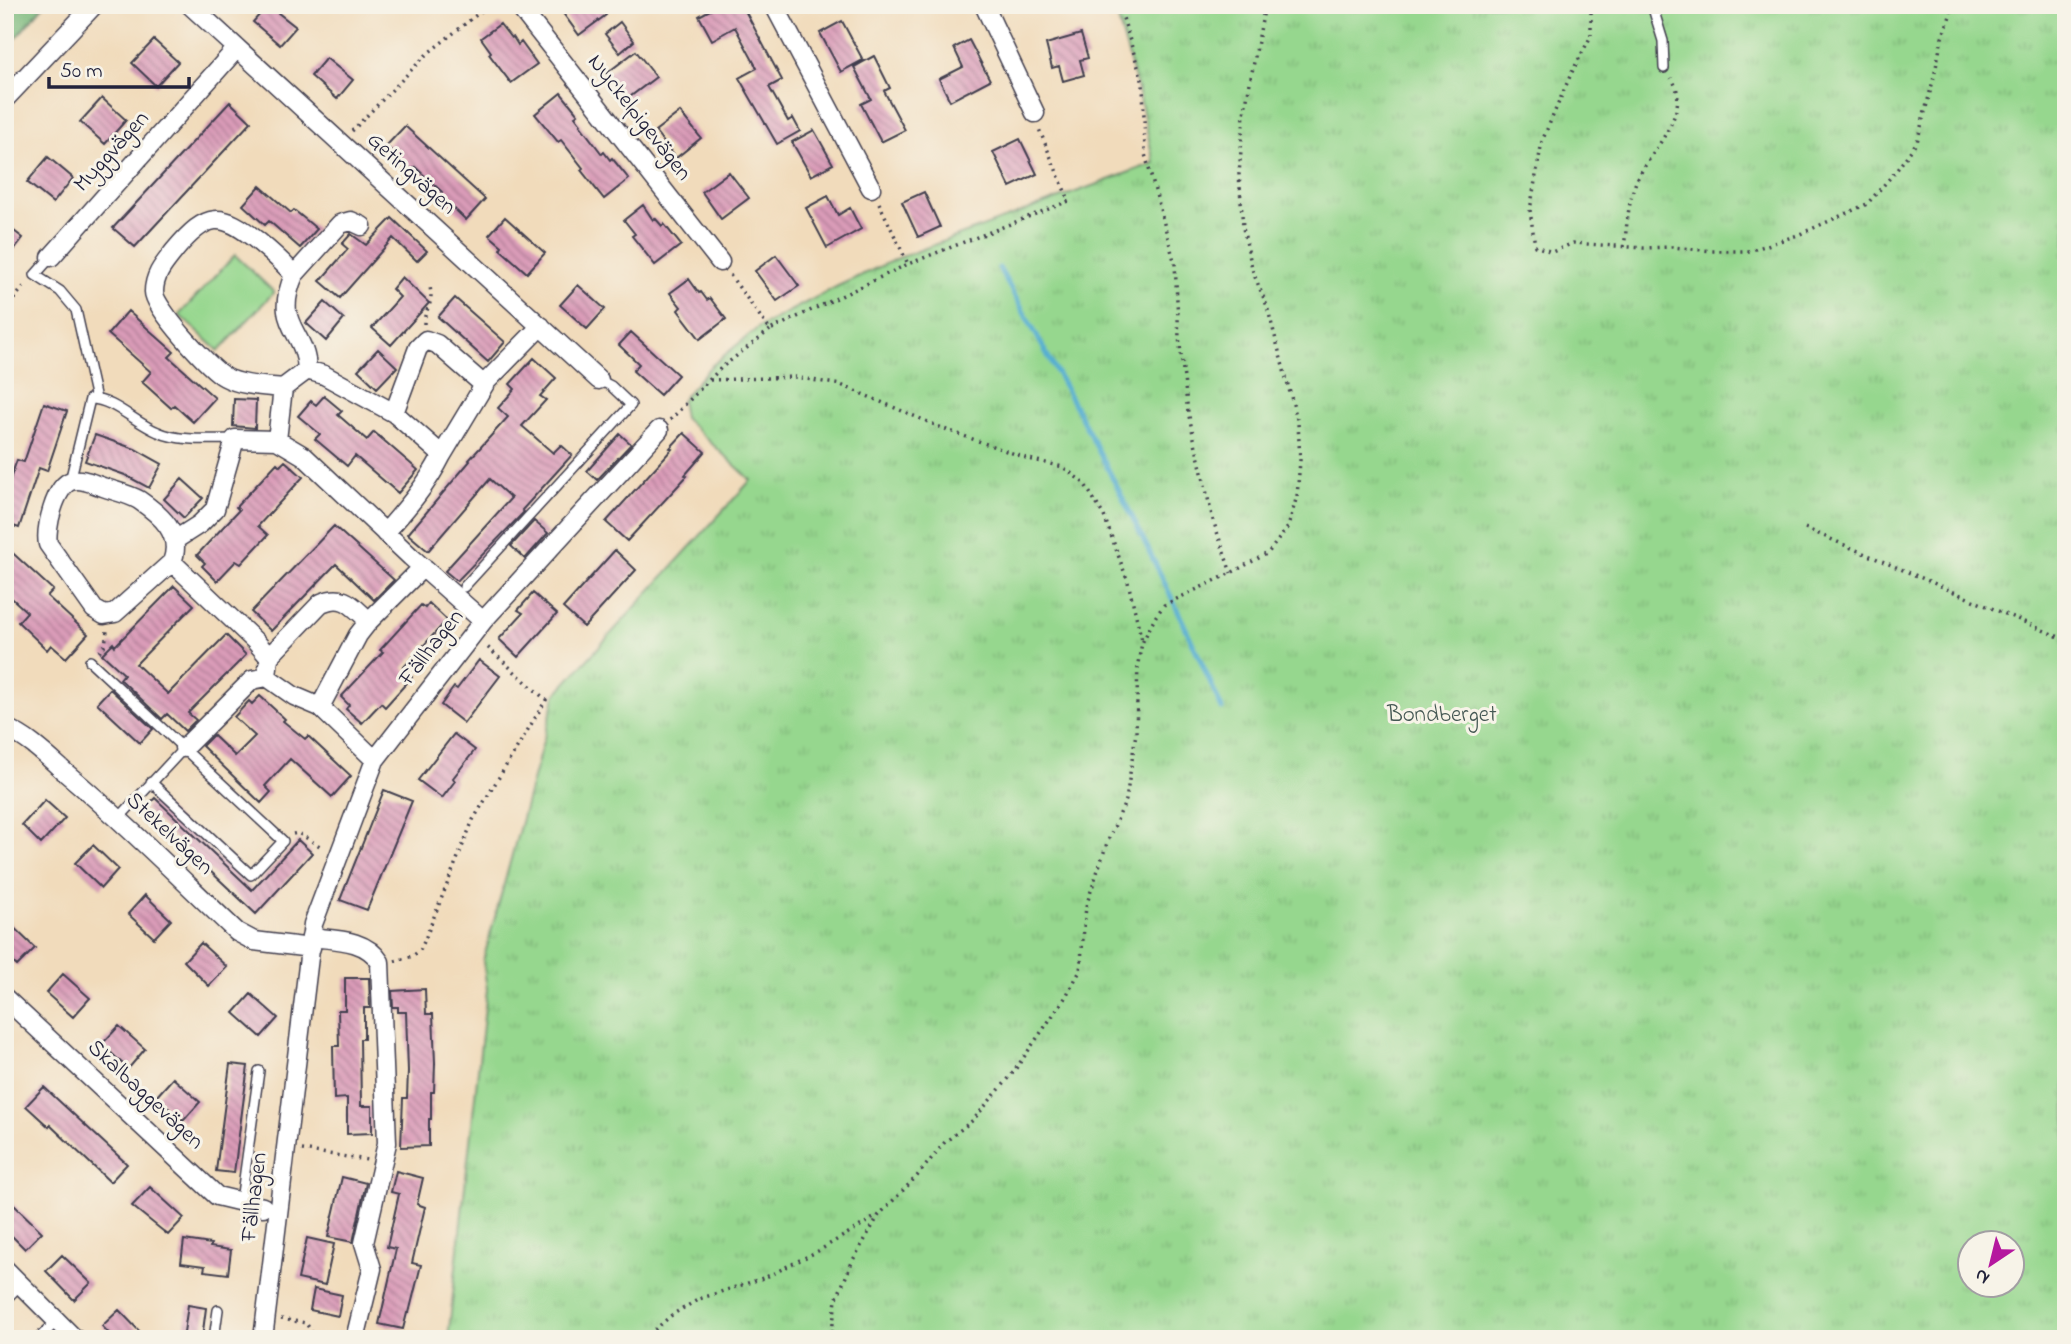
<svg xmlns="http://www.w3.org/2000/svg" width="2071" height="1344" viewBox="0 0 2071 1344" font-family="'Indie Flower',sans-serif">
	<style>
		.green { fill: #96d78e; stroke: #5c7c64; stroke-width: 2 }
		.forest { fill: url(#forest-firs); stroke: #4d6d5a; stroke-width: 2 }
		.park { fill: url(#park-tufts); stroke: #5c7c64; stroke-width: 2; fill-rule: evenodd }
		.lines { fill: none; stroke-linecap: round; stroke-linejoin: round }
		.stream { stroke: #54aed2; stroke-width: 5 }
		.building { fill: url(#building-back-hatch) }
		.lane-casing { stroke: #413e4e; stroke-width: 12 }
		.street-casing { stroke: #413e4e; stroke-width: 21 }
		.path { stroke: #413e4e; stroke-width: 3.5; stroke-dasharray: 2 5; stroke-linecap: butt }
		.lane { stroke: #fff; stroke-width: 9 }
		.street { stroke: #fff; stroke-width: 18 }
		.labels { text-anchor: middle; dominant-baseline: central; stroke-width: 6; stroke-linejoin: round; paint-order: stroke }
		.street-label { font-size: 23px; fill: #22223b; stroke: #f7f3e8 }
		.park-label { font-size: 23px; fill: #455854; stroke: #f7f3e8 }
	</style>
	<defs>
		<pattern id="forest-firs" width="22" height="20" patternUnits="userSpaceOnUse" patternTransform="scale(1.75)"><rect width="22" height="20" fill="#78b879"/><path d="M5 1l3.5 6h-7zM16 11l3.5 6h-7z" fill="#629564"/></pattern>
		<pattern id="park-tufts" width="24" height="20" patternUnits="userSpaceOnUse" patternTransform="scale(1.75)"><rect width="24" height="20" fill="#96d78e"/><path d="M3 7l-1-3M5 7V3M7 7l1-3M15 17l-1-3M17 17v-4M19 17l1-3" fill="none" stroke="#81b87b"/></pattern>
		<pattern id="building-back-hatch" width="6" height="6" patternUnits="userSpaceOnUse" patternTransform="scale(1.75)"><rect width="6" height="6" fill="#da9bb8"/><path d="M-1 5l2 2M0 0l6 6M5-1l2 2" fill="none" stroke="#b07e97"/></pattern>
	</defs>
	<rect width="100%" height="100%" fill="#f7f3e8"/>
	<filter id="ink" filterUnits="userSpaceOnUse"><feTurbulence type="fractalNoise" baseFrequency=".0143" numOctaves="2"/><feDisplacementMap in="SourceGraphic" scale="14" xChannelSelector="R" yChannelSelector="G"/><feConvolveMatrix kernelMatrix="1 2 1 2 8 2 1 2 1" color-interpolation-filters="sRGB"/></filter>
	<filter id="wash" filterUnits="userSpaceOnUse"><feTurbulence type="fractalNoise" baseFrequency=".00686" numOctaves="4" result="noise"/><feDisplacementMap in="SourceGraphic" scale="28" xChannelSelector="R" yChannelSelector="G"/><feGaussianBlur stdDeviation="1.57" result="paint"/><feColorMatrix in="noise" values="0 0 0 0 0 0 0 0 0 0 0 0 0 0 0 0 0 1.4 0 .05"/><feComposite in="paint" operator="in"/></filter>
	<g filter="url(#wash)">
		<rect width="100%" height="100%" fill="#f1dbbb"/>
		<path class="green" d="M235,255L274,292L219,351L179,315Z"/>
		<path class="forest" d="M5,5H44L5,51Z"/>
		<path class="park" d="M1114,5H2066V1339H448L487,989L483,961L556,694L751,480L684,418L681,400L710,367L759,327L838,286L896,259L1154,163L1139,94ZM1969,1242H2011V1284H1969Z"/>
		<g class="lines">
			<path class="stream" d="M999,268C1080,411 1157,558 1222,709"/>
		</g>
		<g id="blocks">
			<path class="building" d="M268,5L296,27L280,45L253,22Z
				M557,5H599L606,15L579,35Z
				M719,5H742L782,80L769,87L788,121L793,118L800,131L777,144L739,78L757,68L735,27L712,40L699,16Z
				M842,21L863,60L841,72L820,33Z
				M620,22L634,41L620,53L605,34Z
				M500,24L511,38L513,37L518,45L521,42L537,64L511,83L489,54L491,52L481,38Z
				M1081,34L1088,58L1080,60L1084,75L1063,81L1059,66L1052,68L1046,44Z
				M154,40L178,62L156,86L132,63Z
				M969,40L990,80L950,101L939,79L963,67L954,48Z
				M636,51L656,77L627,99L607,73Z
				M874,56L890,88L884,91L905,130L881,142L861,104L871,99L854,67Z
				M326,58L353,80L337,99L311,76Z
				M561,93L578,114L575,116L581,124L580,125L602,154L604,152L610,160L612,158L629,179L604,199L581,170L583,168L561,140L558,142L535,114Z
				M102,98L126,120L105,144L80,122Z
				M230,102L251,122L135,247L113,228Z
				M680,112L701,138L676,158L655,131Z
				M405,126L485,199L466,220L440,195L442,192L415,167L412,170L386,146Z
				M814,130L833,164L811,176L792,142Z
				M1020,139L1037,174L1010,187L993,152Z
				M48,157L73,178L53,203L27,182Z
				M729,172L749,198L721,219L702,192Z
				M260,186L291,213L294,210L317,229L300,248L269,221L265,225L243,205Z
				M924,192L940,227L918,237L902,202Z
				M828,196L838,215L850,208L861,229L827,248L806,208Z
				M643,205L653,220L655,218L662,226L664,224L681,245L655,265L632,236L635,234L624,220Z
				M505,217L545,253L527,273L500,249L502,246L489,235Z
				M392,218L427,251L417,261L393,238L340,298L320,281L348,249L342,244L351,234L366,245Z
				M5,224L23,238L5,261Z
				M776,255L799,286L777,301L755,271Z
				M402,277L429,303L391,345L372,328L400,297L392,289Z
				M689,279L699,293L701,292L707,300L710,298L726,319L700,339L678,310L681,307L670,293Z
				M578,285L605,309L587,329L560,305Z
				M455,298L505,342L488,362L438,317Z
				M325,302L344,319L326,341L306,323Z
				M128,311L174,352L169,357L215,398L193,422L174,405L171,408L142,382L151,372L108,334Z
				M631,332L678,375L660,395L633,371L639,364L619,345Z
				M378,349L397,367L377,388L358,370Z
				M534,358L556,378L540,396L546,400L522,426L553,453L561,445L572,455L522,510L524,512L457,581L445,571L511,498L490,479L428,551L408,534L470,461L469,460L508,417L498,408L515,389L510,384Z
				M324,396L342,411L338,415L367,440L374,432L418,470L398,493L355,456L347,466L315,439L320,434L298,416L311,401L316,405Z
				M234,399L256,400L255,428L233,426Z
				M44,403L67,411L47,471L39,468L19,528L5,523V493L17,460L24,462Z
				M684,433L705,452L685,475L687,476L627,541L606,522L672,449L670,448Z
				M620,434L631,444L597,480L587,471Z
				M95,435L135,449L162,464L149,488L125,475L85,461Z
				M285,461L303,477L258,526L268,535L241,564L236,561L217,581L202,566L205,563L197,555L239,510L236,507L277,463L280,466Z
				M182,479L203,498L184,518L164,499Z
				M534,521L548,533L525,559L511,546Z
				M334,526L394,580L374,600L336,564L271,631L251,612Z
				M5,546L53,590L47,596L88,634L66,658L51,645L47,650L18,622L27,612L5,592Z
				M615,550L636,570L584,627L563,608Z
				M174,586L194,605L136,664L168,694L226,635L246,655L188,713L196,720L185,731L167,714L162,719L120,679L124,674L102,654L113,643L115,646Z
				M533,593L557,614L518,657L499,639L523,613L518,610Z
				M429,603L447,620L403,668L412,677L385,707L381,703L362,723L346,709L349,705L341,697L383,652L380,650L421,605L425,608Z
				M479,660L500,676L464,723L441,705L454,687L457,689Z
				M110,689L153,729L140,743L97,703Z
				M260,696L285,719L283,721L305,739L308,736L351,776L332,797L290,759L265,786L271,792L261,803L202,746L213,735L235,756L255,736L234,717L249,701L252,704Z
				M454,734L475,750L453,778L455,781L442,798L418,780Z
				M384,790L412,801L367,910L340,900Z
				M155,798L252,890L298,840L312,853L256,914L144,809Z
				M45,800L65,818L41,844L22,825Z
				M93,845L118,869L101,888L75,863Z
				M145,895L171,920L154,938L128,914Z
				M5,919L35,948L17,966L5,955Z
				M201,943L227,967L209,986L184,961Z
				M63,974L90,998L73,1017L46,993Z
				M345,978H369L370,1008H364V1039H360L361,1106H372V1133L347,1134V1098L334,1099L333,1046H339L338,1010H345Z
				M425,989L426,1014H433L435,1063L434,1092H431V1119H429V1146L401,1147L403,1098H407L408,1071L406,1012H398V1007H393L392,991Z
				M251,994L278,1018L261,1037L234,1013Z
				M119,1026L145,1049L128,1069L102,1044Z
				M230,1064L248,1066L234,1173L216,1171Z
				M173,1078L200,1102L183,1121L156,1097Z
				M44,1087L127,1164L110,1182L50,1125L49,1127L26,1106Z
				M396,1171L423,1178L417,1204L425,1207L412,1263L421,1265L409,1313H407L403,1329L379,1324L396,1249L387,1247L399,1194L391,1192Z
				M342,1177L366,1183L353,1242L328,1237Z
				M150,1187L184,1218L168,1235L132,1206Z
				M13,1204L42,1232L25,1249L5,1229V1212Z
				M307,1238L334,1244L325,1285L298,1279Z
				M184,1240L211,1244L210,1247L231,1250L228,1274L204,1271L205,1266L181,1263Z
				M62,1255L91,1283L74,1300L46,1271Z
				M314,1289L342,1295L338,1316L310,1310Z
				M188,1305L206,1308L202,1339H183Z
				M119,1310L147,1339H114L102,1326Z"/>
		</g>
	</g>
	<g filter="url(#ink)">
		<use href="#blocks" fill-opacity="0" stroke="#413e4e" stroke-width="2"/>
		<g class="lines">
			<g class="lane-casing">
				<path id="lane" d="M1652,5L1663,41L1664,68
					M51,257L35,275L60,291L76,310L96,399
					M70,481L90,399C114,399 135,423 158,432C180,442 211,439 235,439
					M464,587L631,405L611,386L599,380
					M90,661L283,841L251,875L151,782
					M118,819L184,748
					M241,1201L259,1071
					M5,1300L21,1284
					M38,1339L57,1321
					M214,1339L218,1310"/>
			</g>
			<g class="street-casing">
				<path id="street" d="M190,5L599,380
					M518,5L720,262
					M774,5L871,188
					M984,5L1035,113
					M5,99L94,5
					M51,257L237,48
					M294,275C272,327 306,329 307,370L283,388C264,386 242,386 225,377C210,369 154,308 154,292C154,274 165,263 175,250C207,212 221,211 259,242C271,252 283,262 294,275L340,224L351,221L362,226
					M307,370L324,375L394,413L442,455L486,382L541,326
					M283,388L277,440L304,456L411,557L483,621
					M394,413L418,348L426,340L437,344L484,385
					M385,533C407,508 427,485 442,455
					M175,540L200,524L215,509L235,439L277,440
					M172,562L115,613L104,615L94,609L48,544C45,529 55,486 71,481C81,477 93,484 103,487C114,491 129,494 139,500C161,515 183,534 172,562L256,642L269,657
					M320,707L294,696L267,677L269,657L321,603C345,593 352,606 369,621
					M5,728C28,737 48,757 66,773C126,823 181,879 237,932L254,941L311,948
					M184,748L252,680L267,677
					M375,760L320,707L358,635L369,621L423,567
					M311,937C336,940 366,939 380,962L387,1143L364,1243L372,1269L355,1339
					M5,998L217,1196L263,1207
					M5,1269L75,1339
					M263,1339L313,924L375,760L483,621L659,430"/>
			</g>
			<path class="path" d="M1119,5L1143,83L1145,154L1175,264L1179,337L1188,412L1213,520L1231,573
				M1591,5V36L1571,74L1542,141L1530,210L1535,246L1552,252L1573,243L1643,248L1672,247L1712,251H1749L1798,235L1867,204L1896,171L1917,142L1934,77L1942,38L1954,5
				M352,131L427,54L489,5
				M879,203L908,264L1069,201L1039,129
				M1624,247C1627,226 1628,202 1636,182C1648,154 1695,110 1671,78
				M730,275L770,330L908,264
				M5,310L26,284
				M424,324C424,308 434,307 430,287
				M710,380L795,377L841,385L947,430L1029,459L1063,467L1084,483L1104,516L1128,582L1142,641
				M670,420L721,368L770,330
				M1805,528L2066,640
				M99,652L105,645L107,631
				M293,834L298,833L323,848
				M395,961L413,956L421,949L473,820L546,700L485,645
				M302,1150L367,1160
				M281,1319L306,1323L316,1339
				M644,1339L673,1314L699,1299L766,1277L818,1251L877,1216
				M831,1339L836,1300L853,1260L879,1215L918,1175L945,1142L973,1120L1010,1077L1065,998L1080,971L1086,906L1107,843L1126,800L1136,733L1138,663L1142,643L1156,616L1164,605L1231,573L1268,553L1288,527L1297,496L1300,461L1298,423L1267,306L1253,272L1243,228L1239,174L1244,114L1265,5"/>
			<use href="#lane" class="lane"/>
			<use href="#street" class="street"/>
		</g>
	</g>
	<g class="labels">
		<g class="street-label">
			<text transform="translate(639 118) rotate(52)">Nyckelpigevägen</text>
			<text transform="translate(112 152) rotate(-48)">Myggvägen</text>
			<text transform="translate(411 174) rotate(42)">Getingvägen</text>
			<text transform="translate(432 648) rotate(-52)">Fällhagen</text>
			<text transform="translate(169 834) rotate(43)">Stekelvägen</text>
			<text transform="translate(145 1095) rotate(43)">Skalbaggevägen</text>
			<text transform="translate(255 1197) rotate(-83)">Fällhagen</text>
		</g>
		<g class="park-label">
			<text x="1442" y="715">Bondberget</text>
		</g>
	</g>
	<rect width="2071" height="1344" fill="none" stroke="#f7f3e8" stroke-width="28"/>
	<g transform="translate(1991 1264) rotate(215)"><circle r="33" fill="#f7f3e8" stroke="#a29fa3" stroke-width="2"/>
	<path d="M0-5L12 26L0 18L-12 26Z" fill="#b5179e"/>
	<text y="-10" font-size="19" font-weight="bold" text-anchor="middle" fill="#22223b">N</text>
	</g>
	<path d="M49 77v10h140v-10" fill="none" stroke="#22223b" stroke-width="3.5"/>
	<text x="60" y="77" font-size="21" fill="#22223b" stroke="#f7f3e8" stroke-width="5" paint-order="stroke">50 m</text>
</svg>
